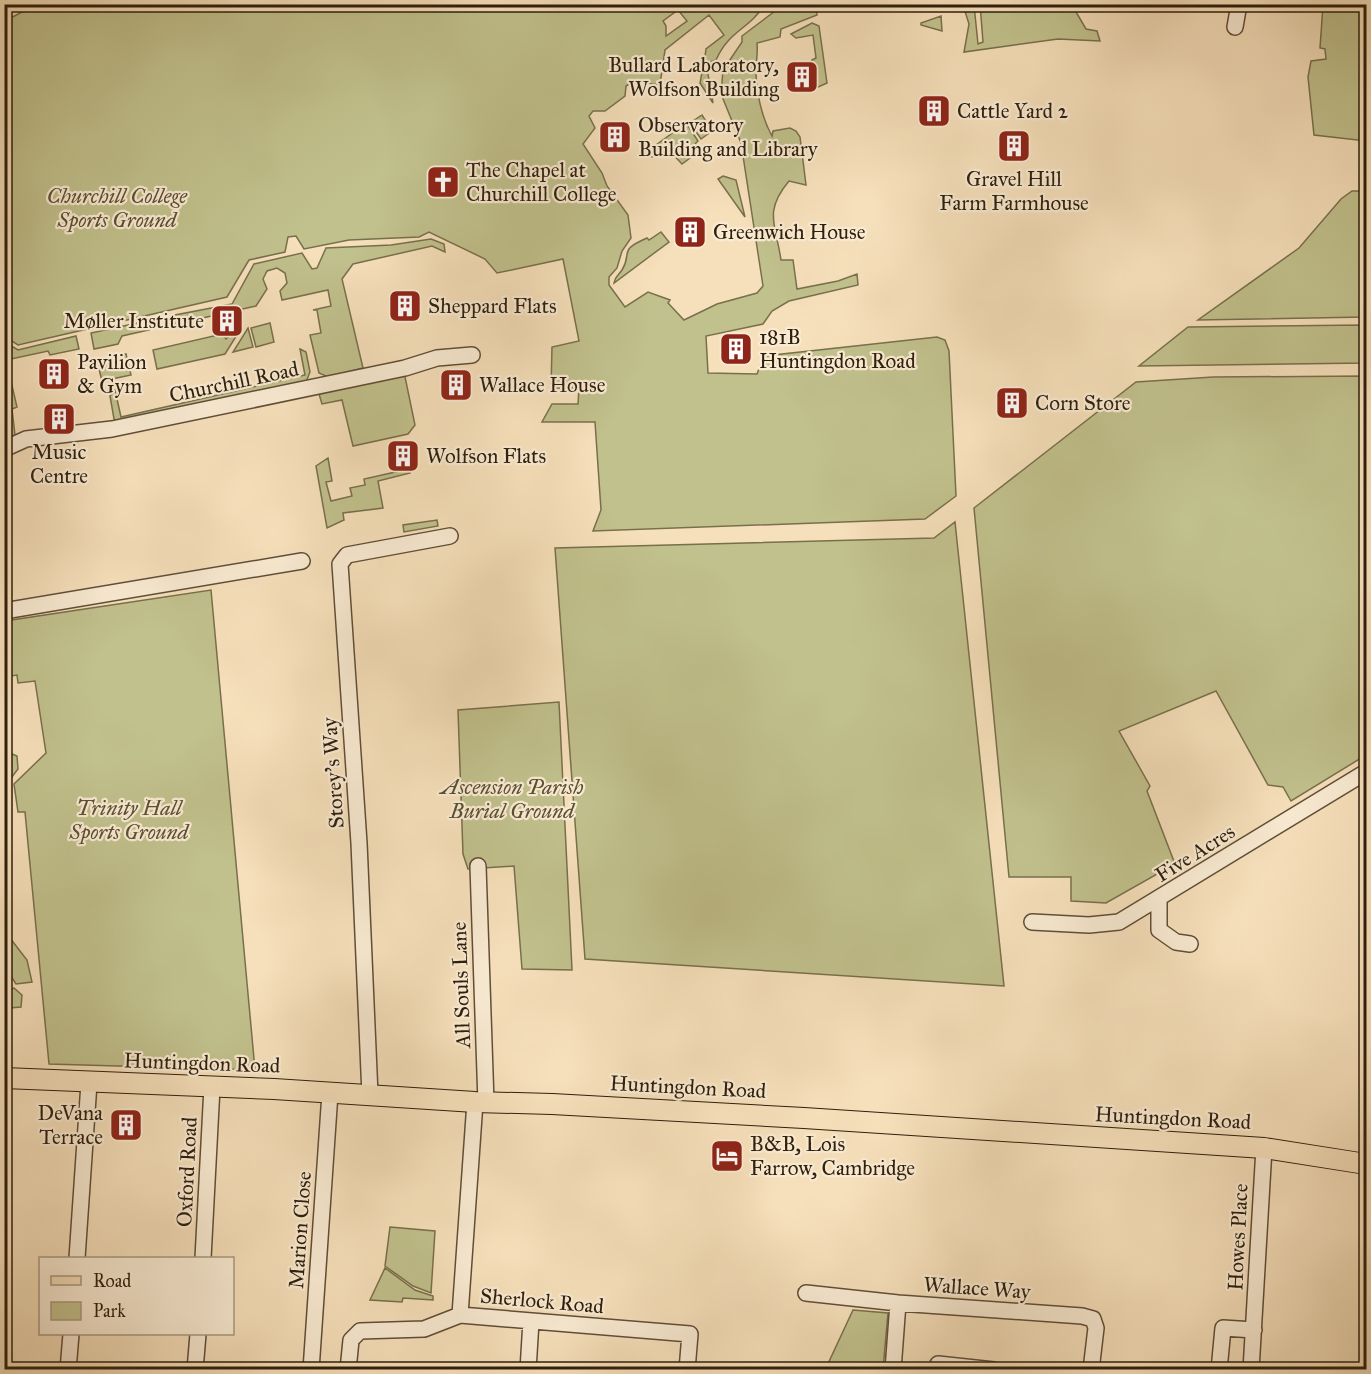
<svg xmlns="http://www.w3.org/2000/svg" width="1371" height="1374" viewBox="0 0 1371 1374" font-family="'IM FELL Great Primer',serif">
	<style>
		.green { fill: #c1c18d; stroke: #78704c; stroke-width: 1.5; fill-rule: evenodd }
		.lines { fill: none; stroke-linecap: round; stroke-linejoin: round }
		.minor-casing { stroke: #604e38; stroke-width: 18 }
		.major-casing { stroke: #2e1e0c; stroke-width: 22 }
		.minor { stroke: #f9ebd3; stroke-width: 15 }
		.major { stroke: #f6e0bb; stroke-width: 20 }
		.labels { text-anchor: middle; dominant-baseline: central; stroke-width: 4.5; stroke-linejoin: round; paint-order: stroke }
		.poi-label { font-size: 21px; fill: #2e1e0c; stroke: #f9ebd3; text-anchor: start }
		.park-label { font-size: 21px; font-style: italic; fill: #5a4f33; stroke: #f9ebd3 }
		.street-label { font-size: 21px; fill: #2e1e0c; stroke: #f9ebd3 }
	</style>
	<rect width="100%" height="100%" fill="#f6e0bb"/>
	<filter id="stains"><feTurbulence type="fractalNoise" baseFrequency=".00333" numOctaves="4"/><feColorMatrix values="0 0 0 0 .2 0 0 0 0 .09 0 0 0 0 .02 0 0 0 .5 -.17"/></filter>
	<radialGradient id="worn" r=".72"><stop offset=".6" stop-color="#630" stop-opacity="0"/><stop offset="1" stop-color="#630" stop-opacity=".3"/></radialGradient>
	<path class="green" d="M980,4L1072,5L1086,29L1097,31L1100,41L1058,39L964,52L969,24L963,5H974L978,44L983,42Z
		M35,5H764C750,29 729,30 716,60L704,64L706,49L724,35L709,15L665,50L660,85L634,81L626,86L625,96L605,111H593L589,116L595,128L583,144L602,173L607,186L628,215L631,238L622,251L617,268L609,277V285L625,307L648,292L670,300L668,303L684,320L717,304L757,293L763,286L741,143L721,94L723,70L742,42V36L783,5H816L817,15L781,29L780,37L757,43C758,53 756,62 756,71C756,92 762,118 772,136L773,131L790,128L796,131L800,137L806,185L789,181C763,212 776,225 781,260H793L797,289L838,281L857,274L858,285L789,301L772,311L763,324L706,336L708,373L757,374L764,356L937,337L945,340L949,351L956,496L925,519L593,531L601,510L595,422H542L552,404H578L579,388H551L552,347L579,341L563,259L497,273L485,259L429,232L419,237L349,240L304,249L296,236L288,237L285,252L249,260L227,297L18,345L4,336L5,21ZM678,10L687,21L666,36V26L663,21Z
		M853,5V4L888,5L883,8L857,11Z
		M1323,5H1366V141L1314,135L1308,77L1311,61L1326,59L1325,49L1320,48Z
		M941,16L942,31L921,25V23Z
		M812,23L819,26L827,83L816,88L812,60L816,58L813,35L796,38L791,34Z
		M702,72L708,74L713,103L700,83Z
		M702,115L712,131L701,139L690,123Z
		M686,123L698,141L694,145L698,152L682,164L666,147L652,157L648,151Z
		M723,176L736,180L745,217L718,179Z
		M1366,183V317L1198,320L1299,248L1341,199L1352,191H1360Z
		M661,232L669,242L614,283C615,276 618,276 622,270C633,252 617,251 647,238L649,240Z
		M431,239L444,244L445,252L432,246L353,264L342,279L363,368L328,377L319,373L310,335L321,333L317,310H313L331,306L328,290L282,300L280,291L287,283L285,273L277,268L267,271L263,279L267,289L256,306L167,326L175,315L232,304L254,264L302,253L312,269L317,268L326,248L391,245Z
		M147,321L149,330L122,336L118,344L94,349L91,333Z
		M270,323L274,342L256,347L251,328Z
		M1366,325V363L1139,366L1188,327Z
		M248,328L253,347L233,352Z
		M240,330L225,354L157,369L153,350L222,334L226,339L229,336L228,333Z
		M76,336L79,349L50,355L48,351L6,360L17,407L12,409L15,435L5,440V342L18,350Z
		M300,349L306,352L310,372L306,382L116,421L114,419L110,396L115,390L121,417L305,375Z
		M126,354L131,375L102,381L97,361Z
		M404,372L415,425L408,434L353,446L342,400L322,404L319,394L324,390Z
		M1366,376V755L1291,801L1283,787L1268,785L1216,691L1119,731L1150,786L1147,791L1175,864L1106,903L1071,901V877H1009L974,508L1136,382L1213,377Z
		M328,458L332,481L326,482L331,501L352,496L350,488L365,485L364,479L409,469L410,473L378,481L383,508L343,513L344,520L327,528L316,466Z
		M437,520L438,526L404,532L403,525Z
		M955,522L1004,986L585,959L555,548L934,538Z
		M211,590L255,1070L49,1064L25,812H18L14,784L46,753L35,681L18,683L17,675L11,676L5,621Z
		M559,702L572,970L522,969L514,866L468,869L463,854L458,710Z
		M5,751L17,756L18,769L5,786Z
		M10,938L27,960L32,982L16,984L5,967V942Z
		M14,988L22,995L21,1007L10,1008L5,994Z
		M390,1227L435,1231L431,1293L413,1286L385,1266Z
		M385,1268L415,1290L433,1296V1300L403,1298L402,1302L370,1300Z
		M853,1310L888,1313L883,1369L826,1368Z"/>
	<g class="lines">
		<g class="minor-casing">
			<path id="minor" d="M1235,27L1239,4
				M4,449L26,439L112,429L405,368L437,358L472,355
				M4,611L302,561
				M478,866L486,1103
				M1159,900V930L1176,942L1190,944
				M1032,922L1089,925L1119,922L1366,772
				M370,1095L359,843L340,564L347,555L450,536
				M475,1102L460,1315L690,1334L687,1370
				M77,1258L89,1083
				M203,1258L212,1087
				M806,1293L898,1303L1082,1316L1093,1319L1096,1328L1091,1370
				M938,1364L994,1370
				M68,1370L71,1334
				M195,1370L198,1334
				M311,1370L330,1093
				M348,1370L351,1340L360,1331L424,1329L460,1315
				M528,1370L531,1321
				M893,1370L898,1303
				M1219,1370L1223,1328L1254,1330
				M1251,1370L1264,1148"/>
		</g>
		<g class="major-casing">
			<path id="major" d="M4,1078L274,1089L475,1102L552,1104L804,1118L1264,1148L1366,1164"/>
		</g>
		<use href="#minor" class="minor"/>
		<use href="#major" class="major"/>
	</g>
	<defs>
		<g id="building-square" transform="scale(1.725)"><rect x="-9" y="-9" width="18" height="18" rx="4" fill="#8f2418" stroke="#f9ebd3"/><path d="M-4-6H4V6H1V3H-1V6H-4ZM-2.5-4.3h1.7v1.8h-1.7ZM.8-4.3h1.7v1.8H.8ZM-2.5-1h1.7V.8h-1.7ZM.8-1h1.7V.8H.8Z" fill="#fff"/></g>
		<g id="church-square" transform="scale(1.725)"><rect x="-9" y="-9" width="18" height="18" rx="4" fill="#8f2418" stroke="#f9ebd3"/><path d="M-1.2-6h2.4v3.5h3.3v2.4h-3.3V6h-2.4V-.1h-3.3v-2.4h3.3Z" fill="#fff"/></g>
		<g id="hotel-square" transform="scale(1.725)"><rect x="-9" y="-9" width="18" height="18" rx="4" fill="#8f2418" stroke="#f9ebd3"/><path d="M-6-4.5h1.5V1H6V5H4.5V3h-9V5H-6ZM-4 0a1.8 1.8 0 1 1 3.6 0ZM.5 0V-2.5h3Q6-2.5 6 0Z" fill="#fff"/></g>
	</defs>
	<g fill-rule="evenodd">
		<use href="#building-square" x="802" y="77"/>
		<use href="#building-square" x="934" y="111"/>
		<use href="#building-square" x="615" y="137"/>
		<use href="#building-square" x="1014" y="146"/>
		<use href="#church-square" x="443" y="182"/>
		<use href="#building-square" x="690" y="232"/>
		<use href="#building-square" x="405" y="306"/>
		<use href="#building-square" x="227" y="321"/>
		<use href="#building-square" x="736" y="349"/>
		<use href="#building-square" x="54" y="374"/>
		<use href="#building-square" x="456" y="385"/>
		<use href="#building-square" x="1012" y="403"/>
		<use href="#building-square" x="59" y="419"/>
		<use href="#building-square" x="403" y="456"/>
		<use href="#building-square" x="126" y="1125"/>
		<use href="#hotel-square" x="727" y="1156"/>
	</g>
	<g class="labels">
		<g class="poi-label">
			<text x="779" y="65" text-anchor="end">Bullard Laboratory,<tspan x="779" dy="24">Wolfson Building</tspan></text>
			<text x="957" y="111">Cattle Yard 2</text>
			<text x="638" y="125">Observatory<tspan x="638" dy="24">Building and Library</tspan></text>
			<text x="466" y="170">The Chapel at<tspan x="466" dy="24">Churchill College</tspan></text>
			<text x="1014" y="179" text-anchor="middle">Gravel Hill<tspan x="1014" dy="24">Farm Farmhouse</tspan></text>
			<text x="713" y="232">Greenwich House</text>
			<text x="428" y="306">Sheppard Flats</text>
			<text x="204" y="321" text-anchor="end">Møller Institute</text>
			<text x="759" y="337">181B<tspan x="759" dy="24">Huntingdon Road</tspan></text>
			<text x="77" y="362">Pavilion<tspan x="77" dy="24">&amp; Gym</tspan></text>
			<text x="479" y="385">Wallace House</text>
			<text x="1035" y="403">Corn Store</text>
			<text x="59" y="452" text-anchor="middle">Music<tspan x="59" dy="24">Centre</tspan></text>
			<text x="426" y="456">Wolfson Flats</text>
			<text x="103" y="1113" text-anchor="end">DeVana<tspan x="103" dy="24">Terrace</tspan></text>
			<text x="750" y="1144">B&amp;B, Lois<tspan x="750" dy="24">Farrow, Cambridge</tspan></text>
		</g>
		<g class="park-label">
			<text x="117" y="196">Churchill College<tspan x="117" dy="24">Sports Ground</tspan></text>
			<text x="512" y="787">Ascension Parish<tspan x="512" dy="24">Burial Ground</tspan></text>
			<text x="129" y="808">Trinity Hall<tspan x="129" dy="24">Sports Ground</tspan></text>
		</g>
		<g class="street-label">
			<text transform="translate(234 382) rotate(-12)">Churchill Road</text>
			<text transform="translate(333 773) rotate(-94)">Storey's Way</text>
			<text transform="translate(1195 853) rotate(-32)">Five Acres</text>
			<text transform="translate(461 985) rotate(-92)">All Souls Lane</text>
			<text transform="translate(202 1063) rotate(2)">Huntingdon Road</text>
			<text transform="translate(688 1087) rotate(3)">Huntingdon Road</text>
			<text transform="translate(1173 1118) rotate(3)">Huntingdon Road</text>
			<text transform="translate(187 1172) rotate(-87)">Oxford Road</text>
			<text transform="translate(300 1230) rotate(-86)">Marion Close</text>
			<text transform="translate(1238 1237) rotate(-87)">Howes Place</text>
			<text transform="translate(977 1288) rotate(4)">Wallace Way</text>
			<text transform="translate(542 1301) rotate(5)">Sherlock Road</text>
		</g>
	</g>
	<rect width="1371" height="1374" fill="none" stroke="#f6e0bb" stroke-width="24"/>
	<rect x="6" y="6" width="1359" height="1362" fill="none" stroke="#2e1e0c" stroke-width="3"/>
	<rect x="12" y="12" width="1347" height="1350" fill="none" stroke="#2e1e0c" stroke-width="1.5"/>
	<rect x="39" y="1257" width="195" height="78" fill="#f9ebd3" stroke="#a89983" stroke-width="1.5"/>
	<rect x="51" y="1276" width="30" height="9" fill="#f6e0bb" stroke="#a89983" stroke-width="1.5"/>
	<text x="93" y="1287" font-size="18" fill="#2e1e0c">Road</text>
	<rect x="51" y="1302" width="30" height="18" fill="#c1c18d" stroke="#a89983" stroke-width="1.5"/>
	<text x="93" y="1317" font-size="18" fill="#2e1e0c">Park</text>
	<rect width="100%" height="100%" filter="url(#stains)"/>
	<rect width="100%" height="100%" fill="url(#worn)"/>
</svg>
